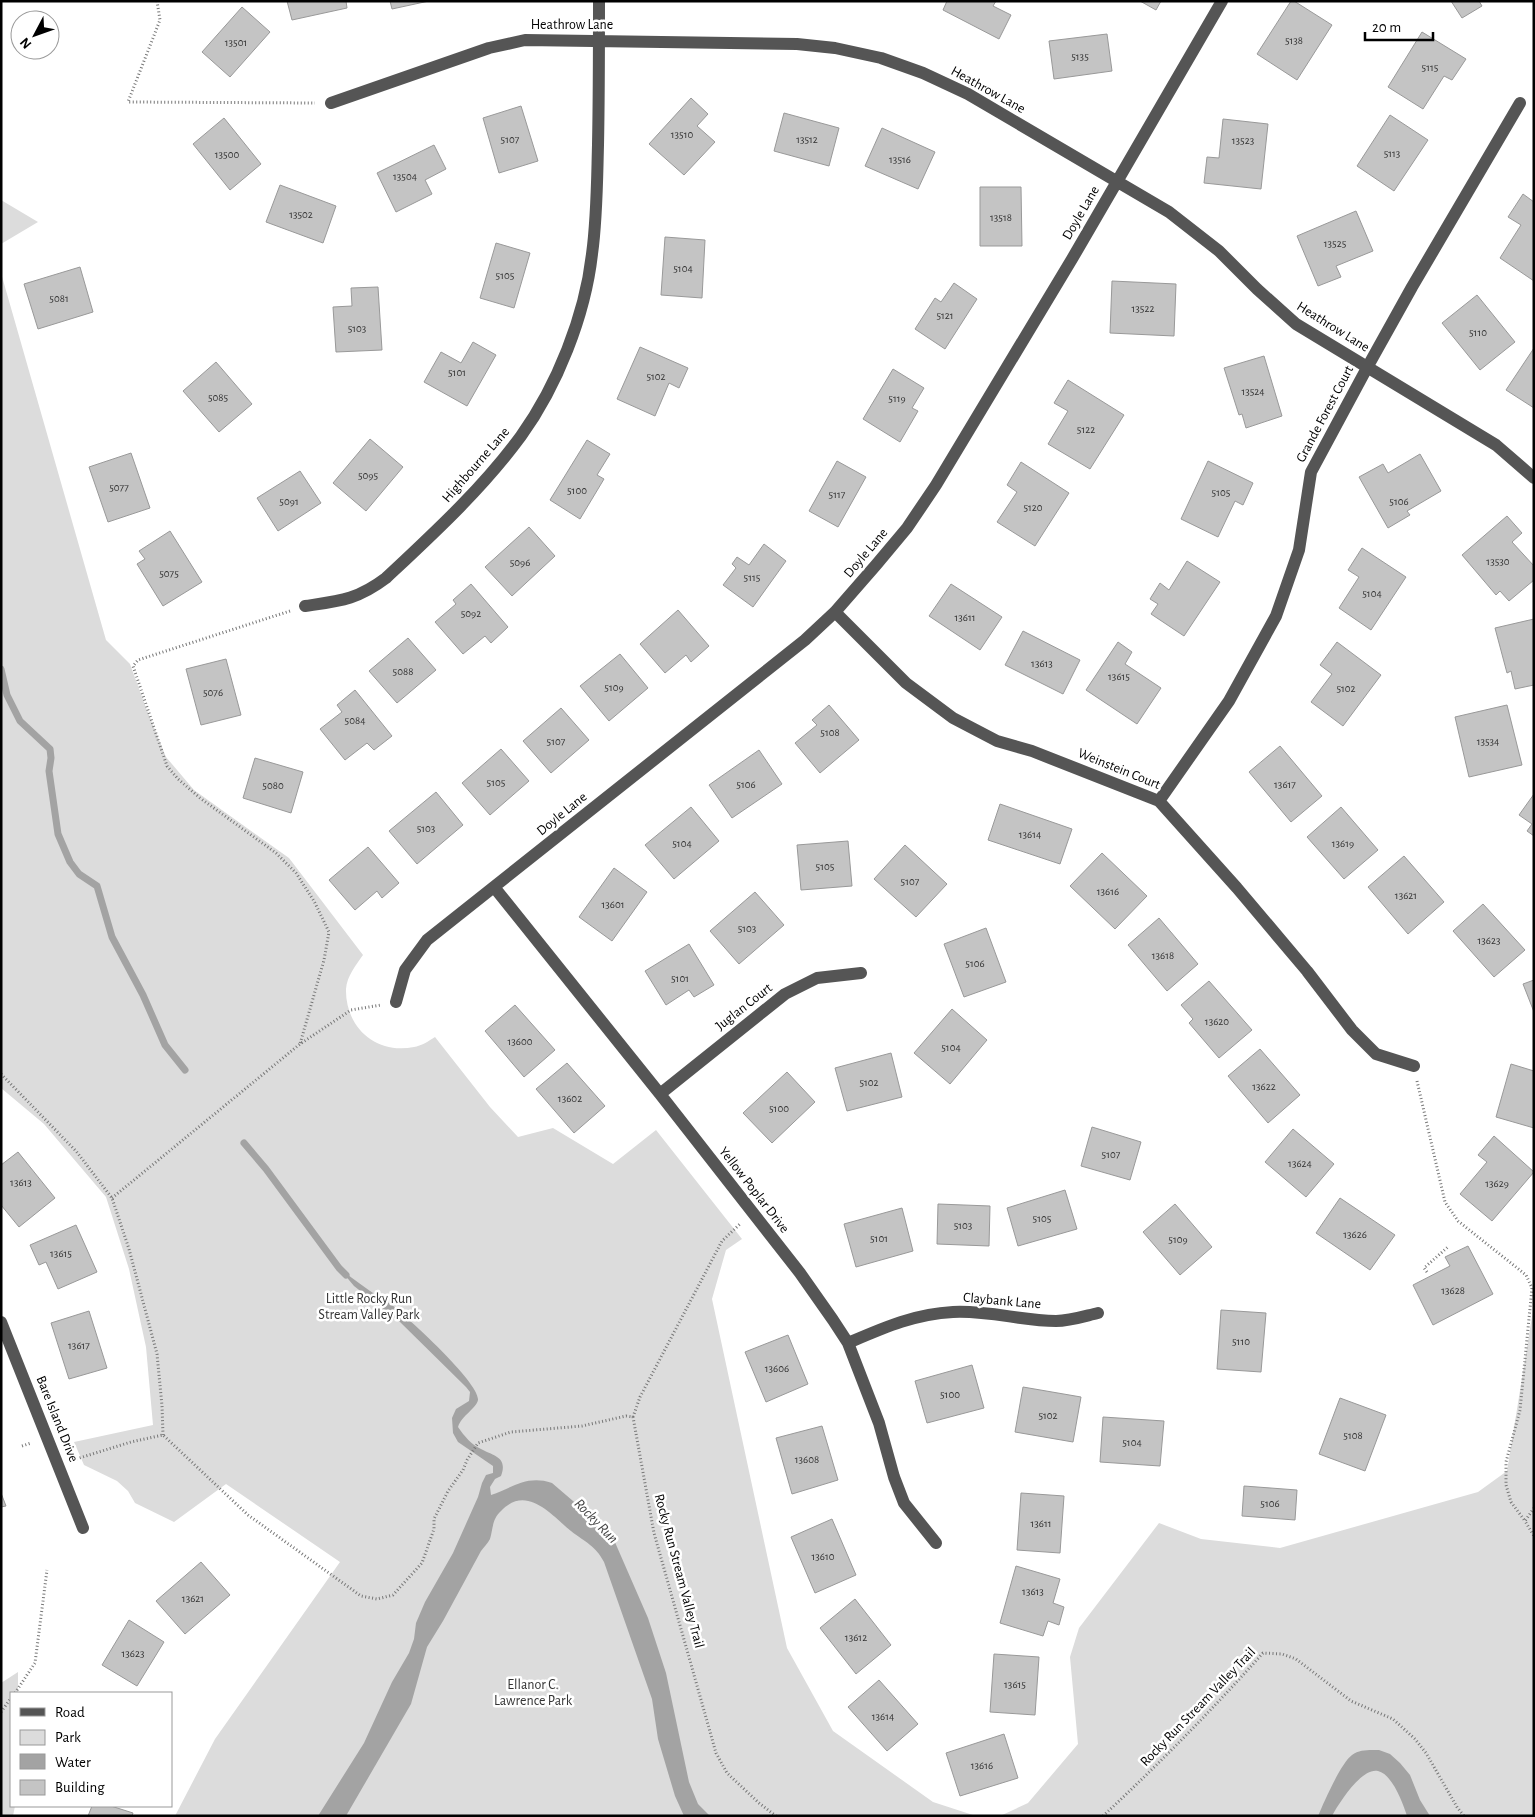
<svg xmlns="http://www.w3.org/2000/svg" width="1535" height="1817" viewBox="0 0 1535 1817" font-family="'Alegreya Sans',sans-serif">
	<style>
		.green { fill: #dcdcdc }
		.water { fill: #a3a3a3 }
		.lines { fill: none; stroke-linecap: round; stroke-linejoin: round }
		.stream { stroke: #a3a3a3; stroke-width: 7 }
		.building { fill: #c4c4c4; stroke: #999 }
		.path { stroke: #777; stroke-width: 3; stroke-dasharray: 1 2.5; stroke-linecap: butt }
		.minor { stroke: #555; stroke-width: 12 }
		.labels { text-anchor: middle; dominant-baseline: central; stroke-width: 5; stroke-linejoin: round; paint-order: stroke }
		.number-label { font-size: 11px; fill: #313131 }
		.street-label { font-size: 14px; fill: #000; stroke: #fff }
		.park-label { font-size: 14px; fill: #333; stroke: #fff }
		.water-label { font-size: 15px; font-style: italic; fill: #444; stroke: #fff }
	</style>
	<rect width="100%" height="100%" fill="#fff"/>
	<path class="green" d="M1,200L38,222L1,244Z
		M1,273L106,640L130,664L146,708L166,757L194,790L289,858L363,955C356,965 347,976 346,989C345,1027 376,1055 414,1047C421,1046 429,1041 435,1037L490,1107L518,1137L553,1128L613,1164L656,1130L742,1239L726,1250L712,1299L787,1648L833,1731L933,1802L976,1816H175L215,1739L340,1562L226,1484L174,1522L135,1503L128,1491L117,1481L84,1465L74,1442L153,1425L146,1347L129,1269L106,1197L44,1124L1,1088Z
		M1534,1304V1816H1000L1028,1803L1078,1744L1070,1657L1079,1628L1159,1523L1201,1539L1280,1548L1478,1492L1507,1471Z
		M18,1672V1693H11V1806H15L13,1816H1V1683Z"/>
	<path class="water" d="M339,1268C352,1278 365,1288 379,1297C383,1300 388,1302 392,1305C407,1317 480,1383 478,1400C476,1409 462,1415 458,1427C464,1436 472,1445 481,1449C494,1456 508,1457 501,1476L495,1479L490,1487L491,1495C514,1487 527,1475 552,1483L608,1531L614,1540L648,1618L666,1673L689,1782L698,1804L710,1816H684L675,1796L658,1739L652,1699L604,1562C595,1545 586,1543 571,1531C551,1515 527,1484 501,1511C492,1519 493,1529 490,1539C488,1543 484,1547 481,1551L443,1621L427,1647L411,1704L346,1816H318L364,1743L392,1682L409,1653L414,1639L416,1623L425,1602L453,1553L478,1497L482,1483L486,1475L493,1473V1466L458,1442L453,1433L452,1418L456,1409L469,1401L470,1392L466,1387L400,1322L354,1286Z
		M1379,1750L1390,1754L1400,1763L1410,1775L1420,1800L1430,1816H1407C1403,1803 1392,1774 1378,1771C1362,1767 1339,1803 1332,1816H1318C1324,1802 1341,1763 1352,1755C1360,1749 1370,1750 1379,1750Z"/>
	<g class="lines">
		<path class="stream" d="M1,669L7,695L20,721L50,749L51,758L49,771L58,834L70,862L79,874L97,886L112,937L143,995L165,1045L185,1070
			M244,1143L266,1169L339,1268L346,1275"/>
	</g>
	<path class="building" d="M287,1H346L347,8L292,20Z
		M390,1H429L392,9Z
		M947,1H996L993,6L1011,15L999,39L943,10Z
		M1140,1H1161L1156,10Z
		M1291,1H1294L1332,25L1297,80L1257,54Z
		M1451,1H1479L1482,6L1462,18Z
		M242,7L270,32L230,77L202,52Z
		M1422,32L1466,59L1452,80L1444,76L1423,109L1388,87Z
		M1107,34L1112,71L1054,79L1049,41Z
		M691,98L708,114L697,126L715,142L684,175L649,144Z
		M521,106L538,161L499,173L483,118Z
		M784,113L839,128L829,166L774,151Z
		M1390,115L1428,140L1394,191L1357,166Z
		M224,118L261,164L230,190L193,144Z
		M1223,119L1268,124L1261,189L1204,183L1207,157L1219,158Z
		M882,128L935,152L918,189L865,166Z
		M434,145L446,169L425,180L432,194L396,212L377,173Z
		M280,185L336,206L323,243L266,222Z
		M980,187H1021L1022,246H980Z
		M1523,194L1534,202V281L1500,258L1521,225L1508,217Z
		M1356,211L1373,251L1336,266L1341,277L1318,286L1297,236Z
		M665,237L705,240L702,298L661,295Z
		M496,243L530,253L514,308L480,298Z
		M80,267L93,312L38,329L24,284Z
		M1112,281L1176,284L1174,336L1110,333Z
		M954,283L977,299L945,349L915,329L935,298L941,302Z
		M378,287L382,350L336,352L333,307L352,306L351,288Z
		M1477,295L1515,342L1480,370L1442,323Z
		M473,342L496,355L467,406L424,382L441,352L461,363Z
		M640,347L688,368L679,388L669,383L655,416L617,399Z
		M1534,348V408L1506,390Z
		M1264,356L1282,416L1246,428L1242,414L1239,415L1224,368Z
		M216,362L252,404L219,432L183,391Z
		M893,369L924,388L912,408L918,411L900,442L863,419Z
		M1068,380L1124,415L1090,469L1048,444L1068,411L1054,403Z
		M370,439L403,467L366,511L333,483Z
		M587,440L610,454L597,475L604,479L580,519L550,500Z
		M131,453L150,508L108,522L89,467Z
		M1420,454L1441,491L1407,511L1410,515L1388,528L1359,477L1383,464L1388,473Z
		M837,461L866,477L838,527L809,511Z
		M1208,461L1253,483L1243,505L1235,501L1218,537L1181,519Z
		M1021,462L1069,493L1035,546L997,522L1017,492L1007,485Z
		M300,471L321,503L278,531L257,498Z
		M1507,516L1522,533L1512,542L1534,566V580L1509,601L1500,591L1496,595L1462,555Z
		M529,527L555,556L512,596L485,567Z
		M170,531L202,582L163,606L137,564L145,559L139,551Z
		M764,544L786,561L753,607L723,585L736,568L732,564L737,557L749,565Z
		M1362,548L1406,577L1371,630L1339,608L1359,577L1348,570Z
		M1187,561L1220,582L1184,636L1151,614L1158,604L1150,599L1160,583L1169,590Z
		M471,584L508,627L491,643L485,636L463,654L435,622L456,604L453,600Z
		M951,584L1002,617L980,650L929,616Z
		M678,610L709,646L691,662L686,655L665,673L640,644Z
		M1534,619V685L1515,689L1511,671L1507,673L1495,628Z
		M1023,631L1080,660L1063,694L1005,665Z
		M408,638L436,670L397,703L369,671Z
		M1118,642L1132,652L1125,664L1161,688L1137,724L1086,690Z
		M1337,642L1381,675L1343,726L1311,702L1332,674L1320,665Z
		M620,654L648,688L609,721L580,686Z
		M226,659L241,715L201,725L186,669Z
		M355,690L392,736L374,750L367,743L345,760L320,729L342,712L337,705Z
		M829,705L859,740L820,773L795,743L817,725L812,720Z
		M1507,705L1522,765L1469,777L1455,717Z
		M561,708L589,740L551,773L523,741Z
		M1280,746L1322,796L1291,822L1249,772Z
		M501,749L529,781L490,815L462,783Z
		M759,750L782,784L732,818L709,785Z
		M255,758L303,772L291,813L243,798Z
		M436,792L463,825L417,864L389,831Z
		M1534,794V836L1527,831L1532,824L1519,815Z
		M1000,804L1072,829L1060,864L988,840Z
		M691,807L719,841L674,879L645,845Z
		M1341,807L1378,850L1344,879L1307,837Z
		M848,841L852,886L801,890L797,845Z
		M905,845L947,884L916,917L874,879Z
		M368,847L399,883L382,898L377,891L355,910L329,880Z
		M1102,853L1147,896L1115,929L1070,886Z
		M1404,856L1444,902L1408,934L1368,887Z
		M614,868L647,892L612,941L579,917Z
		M755,892L784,925L739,964L710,931Z
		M1483,904L1525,950L1494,977L1453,931Z
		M1159,918L1198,964L1167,991L1128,945Z
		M986,928L1006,982L964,997L944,944Z
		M689,944L714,985L694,997L689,990L666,1005L645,971Z
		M1534,980V1012L1523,984Z
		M1209,981L1252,1030L1219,1058L1189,1023L1193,1019L1181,1005Z
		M515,1005L555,1050L524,1077L485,1031Z
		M952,1009L987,1040L950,1084L914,1053Z
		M1260,1049L1300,1095L1268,1123L1228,1076Z
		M891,1053L902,1097L847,1111L835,1068Z
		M567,1063L605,1106L574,1133L536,1089Z
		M1511,1064L1534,1071V1128L1496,1117Z
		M787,1072L815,1102L772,1143L743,1113Z
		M1092,1127L1141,1142L1130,1180L1081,1166Z
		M1293,1129L1334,1164L1306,1197L1265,1162Z
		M1494,1136L1534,1172L1492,1221L1460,1194L1487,1162L1478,1155Z
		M18,1152L55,1198L19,1227L1,1205V1165Z
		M1065,1190L1077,1229L1018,1246L1007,1208Z
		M1340,1198L1395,1235L1370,1270L1316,1233Z
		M938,1204L990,1206L989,1246L937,1244Z
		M1175,1204L1212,1247L1180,1275L1143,1232Z
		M902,1208L913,1251L856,1267L844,1224Z
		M76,1225L97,1272L58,1289L46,1262L39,1265L30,1245Z
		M1468,1246L1493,1294L1433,1325L1413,1285L1450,1266L1445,1257Z
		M1221,1310L1266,1313L1261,1372L1217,1369Z
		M89,1311L107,1368L69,1379L51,1323Z
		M788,1335L808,1384L766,1402L745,1352Z
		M972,1365L984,1408L927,1423L915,1381Z
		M1023,1387L1081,1397L1073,1442L1015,1432Z
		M1340,1398L1386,1415L1365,1471L1319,1454Z
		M1103,1417L1164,1421L1160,1466L1100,1462Z
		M822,1426L838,1480L792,1494L776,1438Z
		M1244,1486L1297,1490L1295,1520L1242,1516Z
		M1,1493L6,1506L1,1507Z
		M1021,1493L1064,1496L1060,1553L1017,1550Z
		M832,1519L856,1575L815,1593L791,1537Z
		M201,1562L230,1595L185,1634L156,1601Z
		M1016,1566L1060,1579L1053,1603L1064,1607L1059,1625L1048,1621L1043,1636L1000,1623Z
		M855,1599L891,1645L856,1674L820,1628Z
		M129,1620L164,1642L137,1686L102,1665Z
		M994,1654L1039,1657L1035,1715L990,1712Z
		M879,1680L918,1724L887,1751L848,1707Z
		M1004,1734L1018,1778L960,1796L946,1753Z
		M92,1806H111L133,1813L132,1816H88Z"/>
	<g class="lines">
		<path class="path" d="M157,1L160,20L128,102L315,103
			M290,611L138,660L133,666L167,766L178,779L200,798L276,853L296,873L314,901L329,932L324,960L300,1044
			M1,1074L76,1151L112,1198L129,1249L157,1354L162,1406L163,1435
			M1417,1081L1445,1202L1458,1221L1526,1275L1532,1288L1520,1410L1506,1462V1485L1511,1502L1525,1521
			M112,1198L300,1044L351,1010L381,1005
			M1427,1272L1424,1268L1449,1246
			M633,1417L640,1397L722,1241L741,1223
			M22,1446L31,1443
			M73,1460L131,1442L163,1435L248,1515L361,1596L377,1599L393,1595L422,1563L434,1529V1519L448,1491L463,1470L467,1460L478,1443L511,1432L582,1426L626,1416L633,1417L654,1533L716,1753L727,1773L759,1803L776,1816
			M1534,1508L1525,1521L1534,1536
			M15,1693L35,1663L47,1570
			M1,1712L11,1698
			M1103,1816C1159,1764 1212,1710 1263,1653L1282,1654L1296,1659L1351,1701L1393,1719L1415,1739L1426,1753L1457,1807L1464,1816"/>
		<path class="minor" d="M331,103L489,48L525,40L797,44L835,48L881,58L923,73L968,94L1169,212L1219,251L1257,289L1296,324L1496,445L1534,478
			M305,606C339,601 357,600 386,578C434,533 482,489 521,436C557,386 585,316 592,254C597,218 597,181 598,145C599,97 599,49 599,1
			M835,612L906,683L953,718L997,741L1032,751L1159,801L1237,888L1307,971L1352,1030L1376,1054L1414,1066
			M1159,801L1229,701L1276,616L1299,550L1311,472L1368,366L1412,287L1520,103
			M494,887L660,1094L800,1273L833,1320L848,1343L879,1423L894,1477L904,1503L936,1543
			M396,1002L405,970L427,940L805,640L835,612L876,565L907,528L936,485L1072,259L1222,1
			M660,1094L785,994L817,978L861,973
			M1,1322L83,1528
			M848,1343C883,1328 914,1314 953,1312C988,1310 1022,1321 1056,1321C1070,1321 1085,1316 1098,1313"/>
	</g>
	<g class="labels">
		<g class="number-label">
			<text x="1294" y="40">5138</text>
			<text x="236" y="42">13501</text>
			<text x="1080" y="56">5135</text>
			<text x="1430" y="67">5115</text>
			<text x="682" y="134">13510</text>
			<text x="510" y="139">5107</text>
			<text x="807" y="139">13512</text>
			<text x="1243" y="140">13523</text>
			<text x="1392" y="153">5113</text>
			<text x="227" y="154">13500</text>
			<text x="900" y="159">13516</text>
			<text x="405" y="176">13504</text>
			<text x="301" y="214">13502</text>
			<text x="1001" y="217">13518</text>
			<text x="1335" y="243">13525</text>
			<text x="683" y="268">5104</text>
			<text x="505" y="275">5105</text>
			<text x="59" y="298">5081</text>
			<text x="1143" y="308">13522</text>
			<text x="945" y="315">5121</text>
			<text x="357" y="328">5103</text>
			<text x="1478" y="332">5110</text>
			<text x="457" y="372">5101</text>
			<text x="656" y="376">5102</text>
			<text x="1253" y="391">13524</text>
			<text x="218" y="397">5085</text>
			<text x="897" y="398">5119</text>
			<text x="1086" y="429">5122</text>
			<text x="368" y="475">5095</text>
			<text x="119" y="487">5077</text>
			<text x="577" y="490">5100</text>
			<text x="1221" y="492">5105</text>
			<text x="837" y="494">5117</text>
			<text x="289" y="501">5091</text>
			<text x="1399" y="501">5106</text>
			<text x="1033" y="507">5120</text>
			<text x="1498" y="561">13530</text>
			<text x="520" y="562">5096</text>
			<text x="169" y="573">5075</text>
			<text x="752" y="577">5115</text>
			<text x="1372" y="593">5104</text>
			<text x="471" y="613">5092</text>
			<text x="965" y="617">13611</text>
			<text x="1042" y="663">13613</text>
			<text x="403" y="671">5088</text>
			<text x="1119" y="676">13615</text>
			<text x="614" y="687">5109</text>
			<text x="1346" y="688">5102</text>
			<text x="213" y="692">5076</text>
			<text x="355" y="720">5084</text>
			<text x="830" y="732">5108</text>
			<text x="556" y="741">5107</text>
			<text x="1488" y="741">13534</text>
			<text x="496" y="782">5105</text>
			<text x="746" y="784">5106</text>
			<text x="1285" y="784">13617</text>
			<text x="273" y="785">5080</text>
			<text x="426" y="828">5103</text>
			<text x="1030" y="834">13614</text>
			<text x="682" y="843">5104</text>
			<text x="1343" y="843">13619</text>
			<text x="825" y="866">5105</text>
			<text x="910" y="881">5107</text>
			<text x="1108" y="891">13616</text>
			<text x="1406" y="895">13621</text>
			<text x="613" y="904">13601</text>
			<text x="747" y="928">5103</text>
			<text x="1489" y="940">13623</text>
			<text x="1163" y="955">13618</text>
			<text x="975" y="963">5106</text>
			<text x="680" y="978">5101</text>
			<text x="1217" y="1021">13620</text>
			<text x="520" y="1041">13600</text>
			<text x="951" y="1047">5104</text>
			<text x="869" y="1082">5102</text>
			<text x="1264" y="1086">13622</text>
			<text x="570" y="1098">13602</text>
			<text x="779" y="1108">5100</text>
			<text x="1111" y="1154">5107</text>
			<text x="1300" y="1163">13624</text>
			<text x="21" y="1182">13613</text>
			<text x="1497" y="1183">13629</text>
			<text x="1042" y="1218">5105</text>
			<text x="963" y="1225">5103</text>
			<text x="1355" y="1234">13626</text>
			<text x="879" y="1238">5101</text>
			<text x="1178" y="1239">5109</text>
			<text x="61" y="1253">13615</text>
			<text x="1453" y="1290">13628</text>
			<text x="1241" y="1341">5110</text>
			<text x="79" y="1345">13617</text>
			<text x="777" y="1368">13606</text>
			<text x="950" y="1394">5100</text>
			<text x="1048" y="1415">5102</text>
			<text x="1353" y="1435">5108</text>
			<text x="1132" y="1442">5104</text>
			<text x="807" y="1459">13608</text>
			<text x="1270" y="1503">5106</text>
			<text x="1041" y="1523">13611</text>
			<text x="823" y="1556">13610</text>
			<text x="1033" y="1591">13613</text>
			<text x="193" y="1598">13621</text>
			<text x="856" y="1637">13612</text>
			<text x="133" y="1653">13623</text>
			<text x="1015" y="1684">13615</text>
			<text x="883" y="1716">13614</text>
			<text x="982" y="1765">13616</text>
		</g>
		<g class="street-label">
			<text x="572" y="25">Heathrow Lane</text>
			<text transform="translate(988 90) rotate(29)">Heathrow Lane</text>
			<text transform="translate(1081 213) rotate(-60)">Doyle Lane</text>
			<text transform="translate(1333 327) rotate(32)">Heathrow Lane</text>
			<text transform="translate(1325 414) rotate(-62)">Grande Forest Court</text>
			<text transform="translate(476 465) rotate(-49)">Highbourne Lane</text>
			<text transform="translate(866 553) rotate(-50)">Doyle Lane</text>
			<text transform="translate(1119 769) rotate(22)">Weinstein Court</text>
			<text transform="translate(562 814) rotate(-39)">Doyle Lane</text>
			<text transform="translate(744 1007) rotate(-38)">Juglan Court</text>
			<text transform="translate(754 1190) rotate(52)">Yellow Poplar Drive</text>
			<text transform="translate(1002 1301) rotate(5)">Claybank Lane</text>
			<text transform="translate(57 1419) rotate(68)">Bare Island Drive</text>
			<text transform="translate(679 1571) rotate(75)">Rocky Run Stream Valley Trail</text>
			<text transform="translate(1198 1707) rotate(-46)">Rocky Run Stream Valley Trail</text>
		</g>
		<g class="park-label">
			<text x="369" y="1299">Little Rocky Run<tspan x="369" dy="16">Stream Valley Park</tspan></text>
			<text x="533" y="1685">Ellanor C.<tspan x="533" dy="16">Lawrence Park</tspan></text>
		</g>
		<g class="water-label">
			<text transform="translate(596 1521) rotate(46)">Rocky Run</text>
		</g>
	</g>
	<rect width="1535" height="1817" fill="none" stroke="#000000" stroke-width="5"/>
	<rect x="10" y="1692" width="162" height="115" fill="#ffffff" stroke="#999999"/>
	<rect x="20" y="1708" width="25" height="8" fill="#555555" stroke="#999999"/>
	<text x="55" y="1717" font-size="15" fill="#000000">Road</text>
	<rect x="20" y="1730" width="25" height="15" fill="#dcdcdc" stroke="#999999"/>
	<text x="55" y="1742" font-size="15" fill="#000000">Park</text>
	<rect x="20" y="1754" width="25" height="15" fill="#a3a3a3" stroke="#999999"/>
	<text x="55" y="1767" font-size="15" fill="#000000">Water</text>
	<rect x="20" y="1780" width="25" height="15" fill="#c4c4c4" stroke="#999999"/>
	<text x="55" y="1792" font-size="15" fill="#000000">Building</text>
	<g transform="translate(35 35) rotate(229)"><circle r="24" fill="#ffffff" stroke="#999999"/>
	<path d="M0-4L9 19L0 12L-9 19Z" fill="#000000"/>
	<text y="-8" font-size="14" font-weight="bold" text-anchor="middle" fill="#000000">N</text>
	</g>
	<path d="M1365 32v8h68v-8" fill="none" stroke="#000000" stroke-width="2.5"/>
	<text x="1372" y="32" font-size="15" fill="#000000" stroke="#ffffff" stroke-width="4" paint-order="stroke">20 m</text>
</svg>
